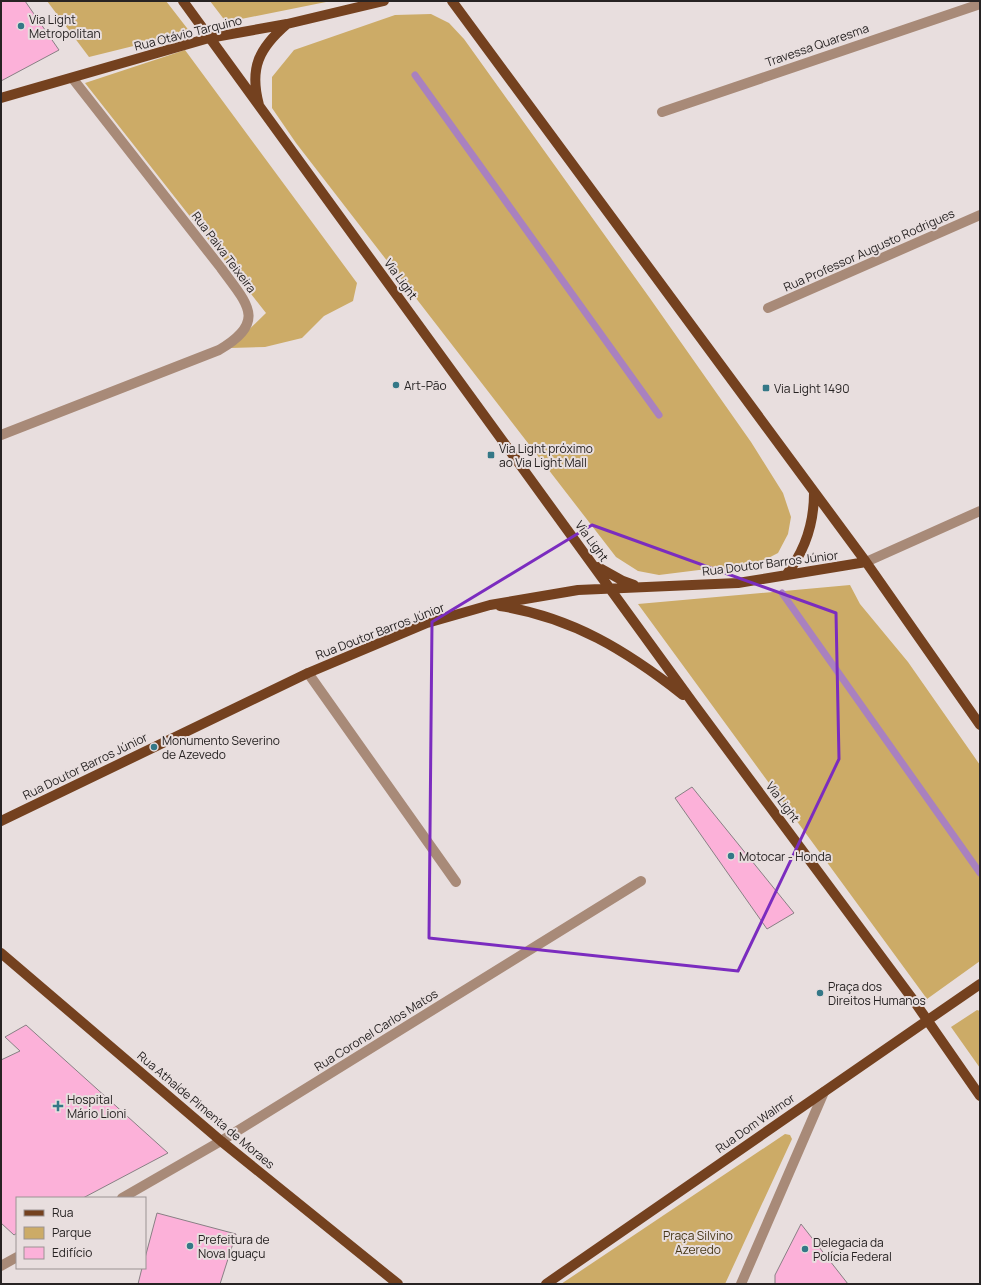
<svg xmlns="http://www.w3.org/2000/svg" width="981" height="1285" viewBox="0 0 981 1285" font-family="Manrope,sans-serif">
	<style>
		.green { fill: #ccab67 }
		.lines { fill: none; stroke-linecap: round; stroke-linejoin: round }
		.stream { stroke: #a981bf; stroke-width: 7 }
		.building { fill: #fcb1d9; stroke: #888084 }
		.minor { stroke: #a88a78; stroke-width: 10 }
		.major { stroke: #74411f; stroke-width: 10 }
		.marked { fill: none; stroke: #7b2cbf; stroke-width: 3; stroke-linejoin: round }
		.poi-dot { fill: #347887; stroke: #e8dede; stroke-width: 1.5 }
		.labels { text-anchor: middle; dominant-baseline: central; stroke-width: 4; stroke-linejoin: round; paint-order: stroke }
		.poi-label { font-size: 12px; fill: #272323; stroke: #e8dede; text-anchor: start }
		.street-label { font-size: 12px; fill: #272323; stroke: #e8dede }
		.park-label { font-size: 12px; fill: #473818; stroke: #e8dede }
	</style>
	<rect width="100%" height="100%" fill="#e8dede"/>
	<path class="green" d="M47,1H166L190,32L89,57Z
		M210,1H331L226,22Z
		M431,14L449,23L464,39L649,297L751,442L783,493L791,517L788,534L778,553L747,569L699,570L659,575L638,571L616,557L296,143L272,108V77L294,50L395,15Z
		M185,50L357,283L353,301L324,316L302,338L265,347L230,348L266,313L85,83Z
		M850,585L860,604L908,662L980,765V961L927,999L638,604Z
		M977,1010L980,1011V1068L951,1027Z
		M785,1134L790,1135L792,1139L725,1284H561Z"/>
	<g class="lines">
		<path class="stream" d="M415,75L659,415
			M782,593L980,873"/>
	</g>
	<path class="building" d="M1,1H25L59,50L1,81Z
		M692,787L794,913L767,929L675,798Z
		M26,1025L168,1153L83,1198H17V1233L14,1235L1,1223V1060L20,1051L5,1037Z
		M157,1213L236,1234L220,1284H138L142,1268H145V1258Z
		M801,1224L848,1284H775V1275Z"/>
	<g class="lines">
		<path class="minor" d="M662,112L980,4
			M768,308L980,215
			M1,435L219,350C268,321 247,304 221,268L73,79
			M866,562L980,511
			M308,673L456,882
			M122,1198L221,1141L641,881
			M1,1266L17,1257
			M741,1284L824,1092"/>
		<path class="major" d="M183,1L693,703L914,1001L980,1096
			M452,1L866,562L980,725
			M1,98L209,38L287,24L384,1
			M259,105C249,68 259,48 287,24
			M598,567L623,581L634,585
			M786,575C805,551 814,523 814,493
			M500,606C572,617 627,651 683,695
			M1,821L308,673L427,623L490,605L578,590L738,583L866,562
			M1,953L221,1141L398,1284
			M546,1284L980,984"/>
	</g>
	<path class="marked" d="M592,525L836,613L839,759L738,971L429,938L432,622Z"/>
	<g class="poi-dot">
		<circle cx="21" cy="26" r="4"/>
		<circle cx="396" cy="385" r="4"/>
		<rect x="762" y="384" width="8" height="8" rx="2"/>
		<rect x="487" y="451" width="8" height="8" rx="2"/>
		<circle cx="154" cy="747" r="4"/>
		<circle cx="731" cy="856" r="4"/>
		<circle cx="820" cy="993" r="4"/>
		<path d="M56 1100h4v4h4v4h-4v4h-4v-4h-4v-4h4z"/>
		<circle cx="190" cy="1246" r="4"/>
		<circle cx="805" cy="1249" r="4"/>
	</g>
	<g class="labels">
		<g class="poi-label">
			<text x="29" y="19">Via Light<tspan x="29" dy="14">Metropolitan</tspan></text>
			<text x="404" y="385">Art-Pão</text>
			<text x="774" y="388">Via Light 1490</text>
			<text x="499" y="448">Via Light próximo<tspan x="499" dy="14">ao Via Light Mall</tspan></text>
			<text x="162" y="740">Monumento Severino<tspan x="162" dy="14">de Azevedo</tspan></text>
			<text x="739" y="856">Motocar - Honda</text>
			<text x="828" y="986">Praça dos<tspan x="828" dy="14">Direitos Humanos</tspan></text>
			<text x="67" y="1099">Hospital<tspan x="67" dy="14">Mário Lioni</tspan></text>
			<text x="198" y="1239">Prefeitura de<tspan x="198" dy="14">Nova Iguaçu</tspan></text>
			<text x="813" y="1242">Delegacia da<tspan x="813" dy="14">Polícia Federal</tspan></text>
		</g>
		<g class="street-label">
			<text transform="translate(188 33) rotate(-14)">Rua Otávio Tarquino</text>
			<text transform="translate(817 45) rotate(-19)">Travessa Quaresma</text>
			<text transform="translate(869 250) rotate(-24)">Rua Professor Augusto Rodrigues</text>
			<text transform="translate(224 252) rotate(53)">Rua Paiva Teixeira</text>
			<text transform="translate(401 279) rotate(54)">Via Light</text>
			<text transform="translate(592 541) rotate(54)">Via Light</text>
			<text transform="translate(770 563) rotate(-7)">Rua Doutor Barros Júnior</text>
			<text transform="translate(380 631) rotate(-21)">Rua Doutor Barros Júnior</text>
			<text transform="translate(85 766) rotate(-26)">Rua Doutor Barros Júnior</text>
			<text transform="translate(783 802) rotate(53)">Via Light</text>
			<text transform="translate(376 1030) rotate(-32)">Rua Coronel Carlos Matos</text>
			<text transform="translate(206 1110) rotate(40)">Rua Athaíde Pimenta de Moraes</text>
			<text transform="translate(755 1123) rotate(-35)">Rua Dom Walmor</text>
		</g>
		<g class="park-label">
			<text x="698" y="1235">Praça Silvino<tspan x="698" dy="14">Azeredo</tspan></text>
		</g>
	</g>
	<rect width="981" height="1285" fill="none" stroke="#272323" stroke-width="4"/>
	<rect x="16" y="1197" width="130" height="72" fill="#e8dede" stroke="#9b9393"/>
	<rect x="24" y="1210" width="20" height="6" fill="#74411f" stroke="#9b9393"/>
	<text x="52" y="1217" font-size="12" fill="#272323">Rua</text>
	<rect x="24" y="1227" width="20" height="12" fill="#ccab67" stroke="#9b9393"/>
	<text x="52" y="1237" font-size="12" fill="#272323">Parque</text>
	<rect x="24" y="1247" width="20" height="12" fill="#fcb1d9" stroke="#9b9393"/>
	<text x="52" y="1257" font-size="12" fill="#272323">Edifício</text>
</svg>
